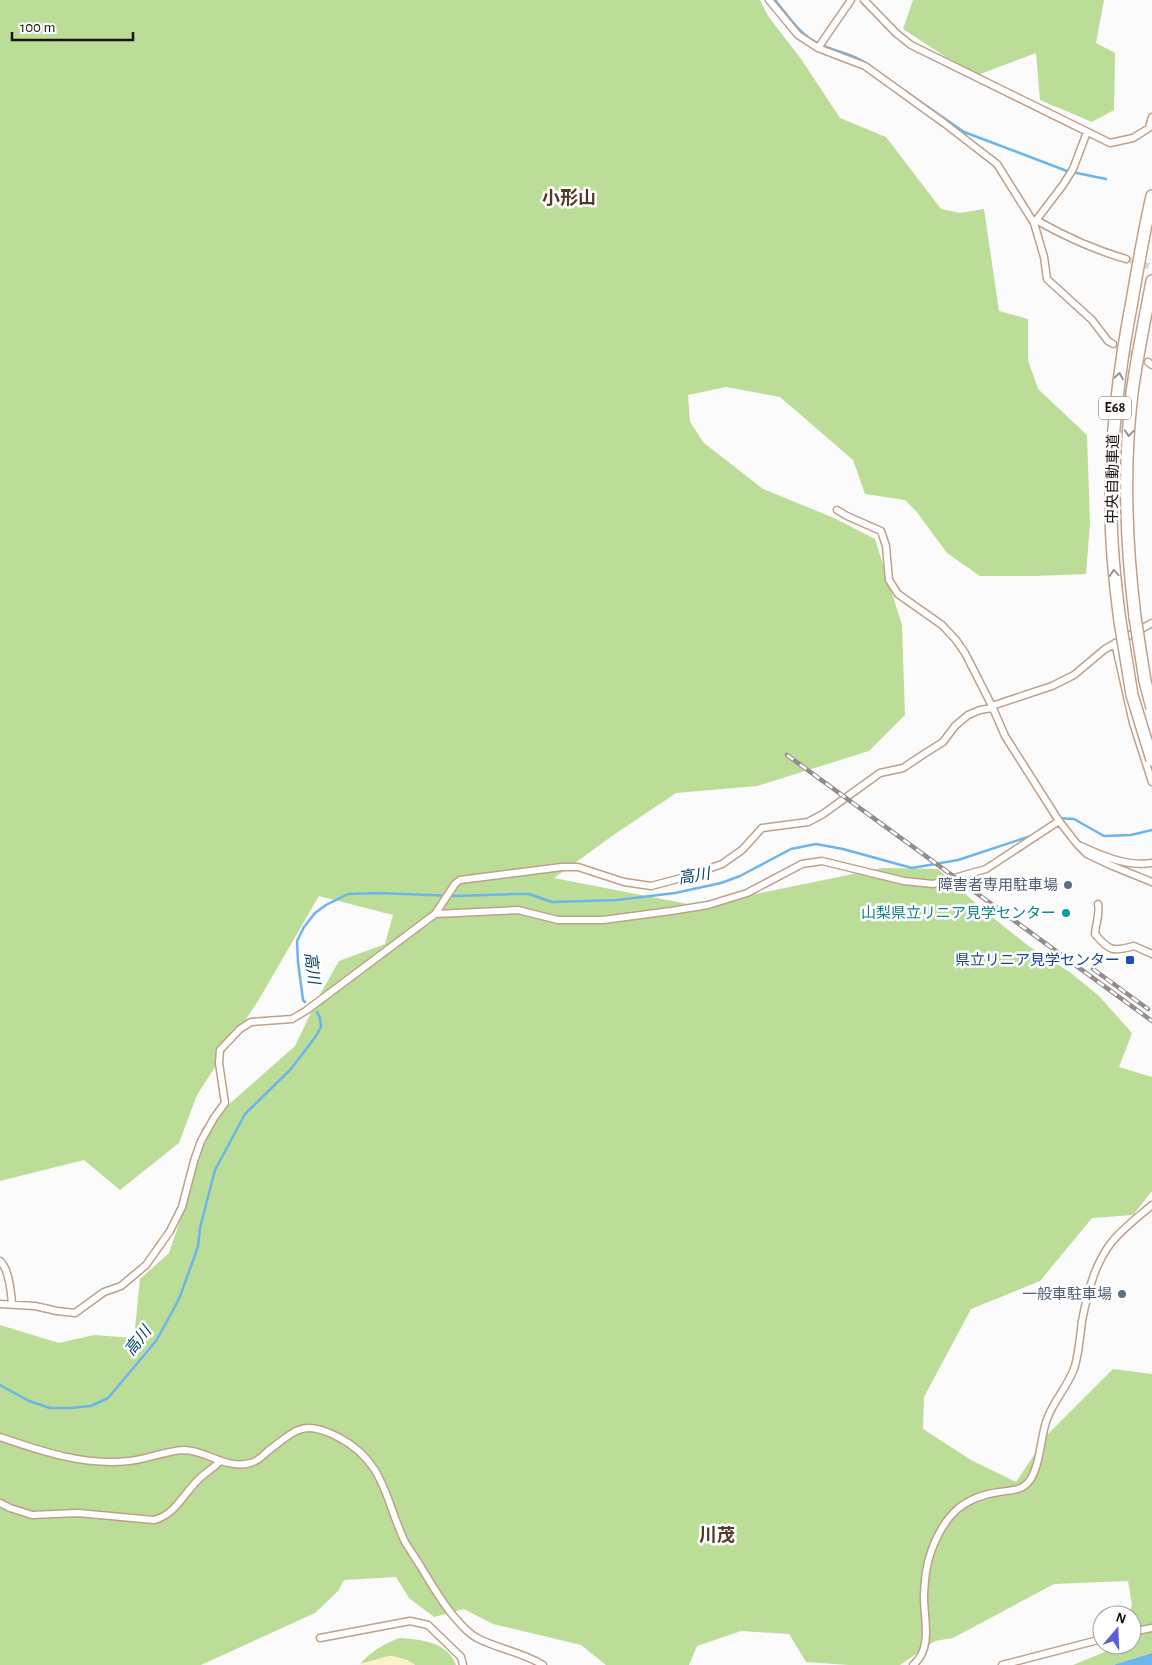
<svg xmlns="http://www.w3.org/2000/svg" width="1152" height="1665" viewBox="0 0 1152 1665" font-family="'Alegreya Sans','Noto Sans JP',sans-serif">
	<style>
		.green { fill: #bbdd97 }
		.sand { fill: #fbf1cb }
		.water { fill: #6bb5ec }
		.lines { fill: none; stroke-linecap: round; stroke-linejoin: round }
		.stream { stroke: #6bb5ec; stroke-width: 2.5 }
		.minor-tunnel { stroke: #dad8d7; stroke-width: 6; stroke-dasharray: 6 3; stroke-linecap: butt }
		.minor-casing { stroke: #c0a088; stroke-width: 9 }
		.motorway-casing { stroke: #c0a088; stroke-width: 14 }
		.minor { stroke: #fff; stroke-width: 6 }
		.motorway { stroke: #fff; stroke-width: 11 }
		.rail-casing { stroke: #928d89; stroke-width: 4.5 }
		.rail { stroke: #fff; stroke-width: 2.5; stroke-dasharray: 8; stroke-linecap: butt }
		.motorway-bridge-casing { stroke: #c0a088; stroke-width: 14; stroke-linecap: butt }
		.motorway-bridge { stroke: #fff; stroke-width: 11 }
		.oneway { stroke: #999490 }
		.service-dot { fill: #5c6f8a; stroke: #fff; stroke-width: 2 }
		.culture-dot { fill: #0f9aa8; stroke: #fff; stroke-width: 2 }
		.transit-dot { fill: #1a4fb4; stroke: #fff; stroke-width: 2 }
		.labels { text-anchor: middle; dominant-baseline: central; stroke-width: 5; stroke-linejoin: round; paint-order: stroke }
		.shield { fill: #fff; stroke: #615953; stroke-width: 1 }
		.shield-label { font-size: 14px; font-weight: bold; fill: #1d1209 }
		.street-label { font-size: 15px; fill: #1d1209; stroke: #fff }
		.service-label { font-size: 15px; fill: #4e5e75; stroke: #fff; text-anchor: end }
		.culture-label { font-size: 15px; fill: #0d838f; stroke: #fff; text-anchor: end }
		.transit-label { font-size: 15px; fill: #164399; stroke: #fff; text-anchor: end }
		.water-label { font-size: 16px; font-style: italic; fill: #064367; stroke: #fff }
		.quarter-label { font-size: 18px; font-weight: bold; fill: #533924; stroke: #fff }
	</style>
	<rect width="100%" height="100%" fill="#fbfbfb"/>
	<path class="green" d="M0,0H760L768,16L801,59L840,118L886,137L941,209L960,213L984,209L999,311L1028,319V360L1038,389L1087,435L1090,523L1086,574L1035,576H980L947,553L916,511L905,500L865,494L853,460L780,397L726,387L688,395L690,422L704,443L763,489L834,518L875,539L902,625L905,715L869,751L757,786L676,793L615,834L554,878L698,906L882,868L938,869L982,909L1030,947L1071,973L1099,996L1132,1033L1119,1067L1152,1077V1191L1133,1215L1092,1218L1040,1281L971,1309L924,1397L923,1429L971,1460L1016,1482L1048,1434L1113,1369L1152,1374V1653L1113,1665H1073L1114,1648L1115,1645H1132V1615H1128L1132,1605L1128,1581L1054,1584L953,1638L935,1641L900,1665H849L806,1662L789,1634L741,1631L697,1646L689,1665H606L581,1645L493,1624L464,1609L434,1617L409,1598L396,1577L344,1580L338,1591L315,1613L201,1665H0V1325L59,1343L94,1335L134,1338L140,1279L169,1253L186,1203L202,1128L295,1046L318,998L339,961L385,944L393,915L319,896L258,1001L197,1095L179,1143L120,1190L84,1160L0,1181Z
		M913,0H1104L1096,43L1115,53L1114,110L1092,122L1040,100L1036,53L975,76L903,29Z
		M399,1638C420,1639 448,1642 456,1665H415L407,1660L392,1656L385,1657L360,1664C371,1651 384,1644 399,1638Z"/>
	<path class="sand" d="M392,1656L407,1660L415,1665H359L385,1657Z"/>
	<path class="water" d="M1152,1653V1665H1113Z"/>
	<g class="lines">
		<path class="stream" d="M775,0C788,16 800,35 819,44C836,52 855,54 870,66
			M905,91L964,132L1067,171L1106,179
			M1058,818L1074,819L1104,836L1131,835L1152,830
			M305,1002L303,1000L298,962L297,941L304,927L315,913L326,905L348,894L378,893L454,896L515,894H529L552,902L617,900L675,893L721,883L740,876L791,849L816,844L843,849L912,868L958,860L1031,836
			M0,1385L29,1401L50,1408H70L91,1406L108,1398L156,1341L166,1323L179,1299L194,1258L198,1246L200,1228L215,1170L245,1114L291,1069L316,1036L321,1027L320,1018L317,1012"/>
		<path class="minor-tunnel" d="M1126,259L1152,267
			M1113,344L1148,362"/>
		<g class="minor-casing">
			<path id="minor" d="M769,0L798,35L818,48L865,66L944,123L997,164L1034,223L1044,257L1047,279L1092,320L1108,341L1113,344
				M864,0L896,33L911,45L1110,143L1133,138L1149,128L1152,117
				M818,48L851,0
				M1036,220C1064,236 1095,250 1126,259
				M1034,223L1063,185L1073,169L1087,132
				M1148,362L1152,365
				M837,510L847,516L881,531L886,546L889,580L898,594L942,625L956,640L965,653L992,706L1005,736L1059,821L1077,844L1087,854L1110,865L1152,882
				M1115,643L1133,723L1152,782
				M992,706L1052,686L1074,675L1105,649L1152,623
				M1081,846C1102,856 1128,867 1152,863
				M1098,904C1100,914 1096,923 1095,934C1109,951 1113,952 1134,946L1152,954
				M435,914L455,884L460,880L562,867H578L624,882L651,886L689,876L722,864L742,850L762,828L808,822L823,814L880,773L903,768L924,754L943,742L955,726L968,715L980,710L992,708
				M0,1261C9,1269 11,1291 12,1304
				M0,1304L35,1306L57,1311L75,1313L104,1292L121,1286L146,1265L170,1231L182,1207L194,1161L201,1141L214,1118L225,1103L219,1063L220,1050L240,1029L251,1022L292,1019L307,1010L435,914L518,910L558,920H603L671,911L708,905L747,893L802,864L822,861L904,881L933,884L986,869L1059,821
				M0,1437C41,1451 84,1466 129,1461C147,1459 165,1451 184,1450C206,1450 226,1470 250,1463C256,1462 263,1456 268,1451C296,1430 303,1419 338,1437C385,1461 385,1500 405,1542C410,1550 416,1559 421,1567C432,1585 443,1605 457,1620C462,1626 470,1634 477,1638C498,1649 522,1652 543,1665
				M0,1503L10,1508L32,1515L78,1513L154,1520C175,1515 184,1493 199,1479C206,1472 214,1468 220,1461
				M1132,1632L1152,1628
				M320,1638L410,1621L428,1625L461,1657L463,1665
				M913,1665C934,1648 923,1616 924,1594C925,1578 926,1564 932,1549C945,1515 963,1497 999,1492C1012,1490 1022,1491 1030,1480C1041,1463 1040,1438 1047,1419C1054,1400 1069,1385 1075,1366C1079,1351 1080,1336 1082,1321C1087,1295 1094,1265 1111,1243C1122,1229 1138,1217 1152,1205
				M1002,1665L1102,1639"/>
		</g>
		<g class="motorway-casing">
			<path id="motorway" d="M1135,617C1126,543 1123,467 1132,393C1137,356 1145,319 1152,281
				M1120,621C1115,584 1111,546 1111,508C1110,438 1119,369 1132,301C1138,266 1144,231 1152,196"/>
		</g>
		<use href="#minor" class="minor"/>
		<use href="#motorway" class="motorway"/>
		<g class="rail-casing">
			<path id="rail" d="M787,755L1152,1021
				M1093,969L1148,1009"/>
		</g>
		<use href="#rail" class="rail"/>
		<g class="motorway-bridge-casing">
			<path id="motorway-bridge" d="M1135,617L1145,681L1152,708
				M1120,621L1132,695L1152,760"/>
		</g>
		<use href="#motorway-bridge" class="motorway-bridge"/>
	</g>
	<defs><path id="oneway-chevron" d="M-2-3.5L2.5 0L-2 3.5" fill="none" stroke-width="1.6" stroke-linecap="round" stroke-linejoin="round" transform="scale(1.25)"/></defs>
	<g class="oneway">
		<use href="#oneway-chevron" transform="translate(1119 376) rotate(-81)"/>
		<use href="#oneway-chevron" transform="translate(1129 433) rotate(94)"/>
		<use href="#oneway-chevron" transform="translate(1114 573) rotate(-95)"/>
	</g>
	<g class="service-dot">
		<circle cx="1068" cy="885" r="5"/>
		<circle cx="1122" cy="1294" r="5"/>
	</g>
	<circle class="culture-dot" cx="1066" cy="913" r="5"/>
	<rect class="transit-dot" x="1125" y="955" width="10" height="10" rx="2.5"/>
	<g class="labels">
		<rect class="shield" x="1099" y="396.5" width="32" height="23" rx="4"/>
		<g class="shield-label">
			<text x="1115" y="408">E68</text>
		</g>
		<g class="street-label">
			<text transform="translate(1113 479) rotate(-89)">中央自動車道</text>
		</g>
		<g class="service-label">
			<text x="1058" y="885">障害者専用駐車場</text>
			<text x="1112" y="1294">一般車駐車場</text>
		</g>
		<g class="culture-label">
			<text x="1056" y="913">山梨県立リニア見学センター</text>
		</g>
		<g class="transit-label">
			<text x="1120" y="960">県立リニア見学センター</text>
		</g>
		<g class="water-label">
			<text transform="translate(694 876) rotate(-9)">高川</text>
			<text transform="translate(312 968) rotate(83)">高川</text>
			<text transform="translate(138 1341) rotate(-52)">高川</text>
		</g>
		<g class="quarter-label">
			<text x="569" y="199">小形山</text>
			<text x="717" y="1536">川茂</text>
		</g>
	</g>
	<g transform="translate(1117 1630) rotate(19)"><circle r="24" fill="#ffffff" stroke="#a5a09d"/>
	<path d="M0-4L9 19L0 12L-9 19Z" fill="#5d5fd7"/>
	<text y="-8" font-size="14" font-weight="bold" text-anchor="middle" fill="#1d1209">N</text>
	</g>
	<path d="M12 32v8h121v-8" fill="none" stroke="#1d1209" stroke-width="2.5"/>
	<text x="20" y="32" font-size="15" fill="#1d1209" stroke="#ffffff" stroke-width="4" paint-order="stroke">100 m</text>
</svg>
